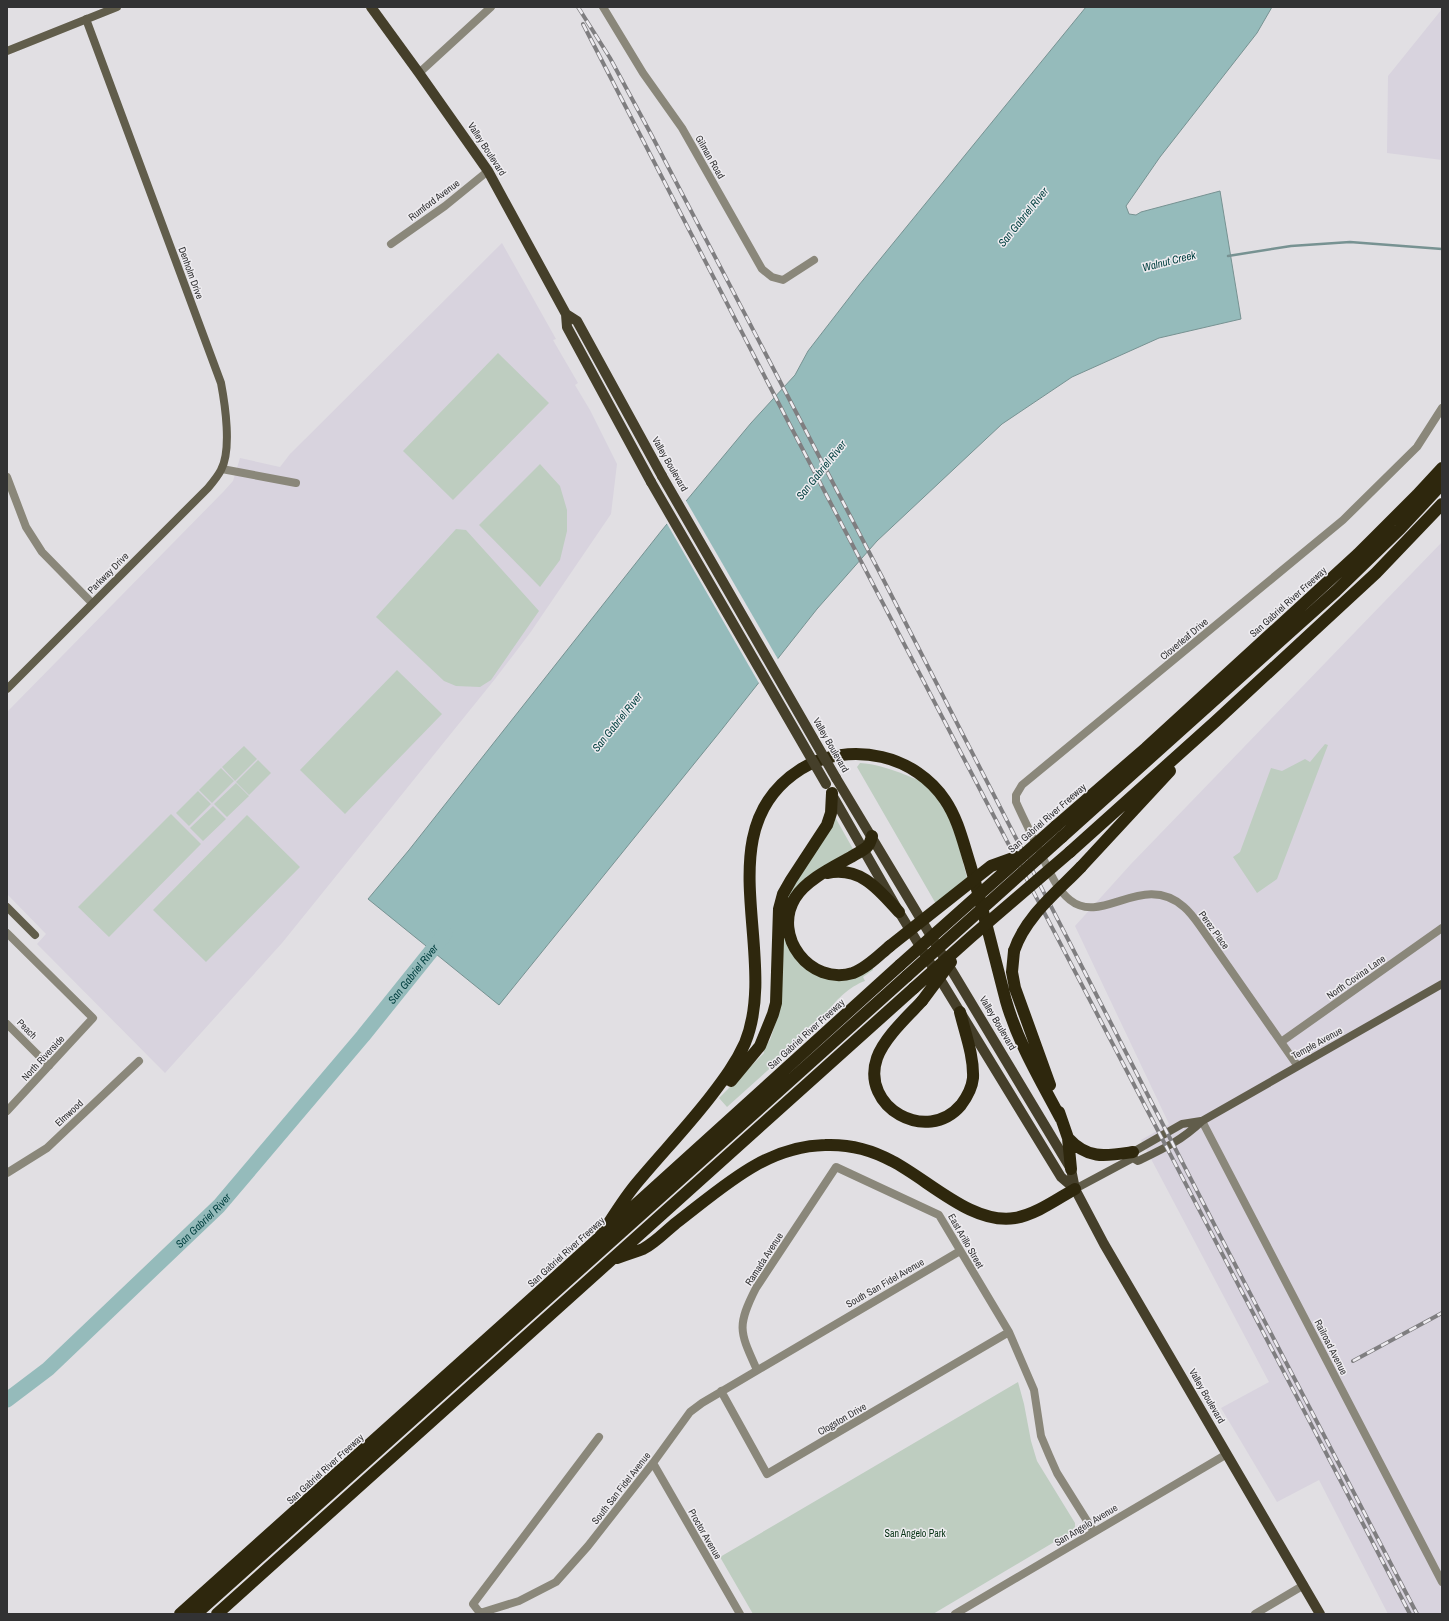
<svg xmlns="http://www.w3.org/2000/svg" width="1449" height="1621" viewBox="0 0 1449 1621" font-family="'Archivo Narrow',sans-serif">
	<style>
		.built { fill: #d8d3de }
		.green { fill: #becdc0 }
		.water { fill: #95bbbb; stroke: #779292 }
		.pier { fill: #e1dfe3 }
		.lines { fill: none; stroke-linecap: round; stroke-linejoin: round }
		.stream { stroke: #779292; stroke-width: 2.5 }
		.river { stroke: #95bbbb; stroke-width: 15 }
		.street { stroke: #8a877a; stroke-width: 8 }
		.secondary { stroke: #615d4b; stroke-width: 8 }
		.primary { stroke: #453f2a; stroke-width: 10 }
		.highway { stroke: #2e270d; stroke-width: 12 }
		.rail-casing { stroke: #7f7e80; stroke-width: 4 }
		.rail { stroke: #eeecf0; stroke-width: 2.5; stroke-dasharray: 8; stroke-linecap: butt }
		.primary-bridge { stroke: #453f2a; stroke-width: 10 }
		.highway-bridge { stroke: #2e270d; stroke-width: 12 }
		.labels { text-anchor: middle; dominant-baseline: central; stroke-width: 3; stroke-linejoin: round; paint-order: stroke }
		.street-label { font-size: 10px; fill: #323233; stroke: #eeecf0 }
		.park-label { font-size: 10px; fill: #073214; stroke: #eeecf0 }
		.water-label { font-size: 11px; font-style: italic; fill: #003f3f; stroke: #eeecf0 }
	</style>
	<rect width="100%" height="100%" fill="#e1dfe3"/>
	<path class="built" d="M1442,9V160L1387,153L1388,76Z
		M502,243L556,339L553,340L578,383L575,385L590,410L617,464L611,514L530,633L495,679L282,943L165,1073L37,944L46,934L7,894V712L224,491L233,481L240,458L280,467L290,454Z
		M1442,542V1614H1388L1319,1480L1277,1502L1221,1408L1269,1382L1141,1140L1169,1124L1075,926L1131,864Z"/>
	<path class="green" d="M498,353L549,403L453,500L403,451Z
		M540,464L560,486L567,510V531L560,560L540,587L479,525Z
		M456,529L466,530L539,611L491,680L480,687L456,686L444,681L376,617Z
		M397,670L442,714L345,814L300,770Z
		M1325,744L1328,745L1277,879L1257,893L1233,857L1240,852L1271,768L1282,771L1305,759L1310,762Z
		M244,746L257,759L235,781L222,767Z
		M258,760L271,773L249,795L236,782Z
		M860,763C875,764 887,768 901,773C908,776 917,779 923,783C952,804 959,849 968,881L936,904L857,767Z
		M221,768L234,781L212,803L199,790Z
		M236,783L249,796L227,817L214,804Z
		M198,791L211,804L189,826L176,813Z
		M213,806L226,819L203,841L190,828Z
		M171,814L201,844L109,937L78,907Z
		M247,815L300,867L206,962L153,910Z
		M835,817L853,849L806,877L785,924L813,973L873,968V970L863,977L865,981C850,986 833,1002 826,1015L827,1017L727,1107L719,1098L764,1053L763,1049L770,1040L778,1016L782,925L787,896Z
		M1018,1382L1024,1404L1031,1441L1037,1461L1075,1523V1527L1071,1532L933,1614H753L720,1557Z"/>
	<path class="water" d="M1086,7H1272L1257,33L1160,157L1126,206L1129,214L1136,215L1141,212L1220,191L1241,319L1159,338L1072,377L1002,424L877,541L817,609L719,733L499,1005L368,899L409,850L662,530L751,423L795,375L808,351L859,285Z"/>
	<path class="pier" d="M685,499L779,661L760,685L666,522Z"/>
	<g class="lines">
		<path class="stream" d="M1228,256L1291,246L1350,242L1442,249"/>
		<path class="river" id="s1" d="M7,1400L48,1369L219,1206L363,1036L445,934"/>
		<path class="street" d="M603,7L643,73L682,128L762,269L772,277L783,280L814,260
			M419,73L491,7
			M391,244L445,206L488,171
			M222,469L296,483
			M7,477L26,527L42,552L92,603
			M7,933L93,1018L7,1111
			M7,1024L49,1066
			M1281,1042L1442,928
			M1297,1065L1200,926C1195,919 1190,912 1184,907C1143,871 1102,926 1070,900C1056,889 1049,870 1041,854C1033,837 1024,820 1016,802V795L1022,785L1343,520L1417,447L1442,408
			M1202,1121L1442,1582
			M7,1173L47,1148L139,1061
			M757,1370C740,1332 736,1327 756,1288L836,1167L939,1215L1009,1332L1034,1390L1041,1436L1049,1455L1057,1473L1094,1532
			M721,1391L767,1474L1009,1332
			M599,1437L473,1604L480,1613L519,1601L556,1582L588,1546L653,1463L690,1412L702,1403L960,1251
			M653,1463L740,1614
			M955,1614L1227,1454
			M1255,1614L1304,1585"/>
		<path class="secondary" d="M7,51L117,7
			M7,689L208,488C213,482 218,476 221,470C232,450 225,404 221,383L86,19
			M7,907L35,935
			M1133,1156V1152L1182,1124L1201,1121
			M1133,1158L1138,1161C1163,1149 1181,1141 1202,1121L1442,984
			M1075,1189L1133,1158"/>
		<path class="primary" d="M371,7L419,73L488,171L566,314L567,327L651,482
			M566,314L577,321L662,476
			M836,778L1071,1169L1075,1189L1104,1244L1320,1614
			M831,793L899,912L1061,1177L1075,1189"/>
		<path class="highway" d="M1056,826L1146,748L1358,554L1417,495L1442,468
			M872,836C871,840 870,844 867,847C862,851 856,854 851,857C833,867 806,880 795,898C772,936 810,986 853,973C867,968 879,955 890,946
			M1062,837L1336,591L1400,529L1442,484
			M1070,852L1216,721L1376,573L1442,504
			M1081,867L1170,771
			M827,873C861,866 879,890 899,912
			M1014,951L1012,972L1015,988L1050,1085
			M922,1001C907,1017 884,1038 877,1058C860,1107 927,1145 961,1105C967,1097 972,1088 973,1078C974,1056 965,1033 960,1012
			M731,1081L760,1046L773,1014L776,1003L779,909L783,894L791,880L827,825L831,813L832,793
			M1059,1112L1068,1138L1071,1169
			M1068,1138C1088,1160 1106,1156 1133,1152
			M598,1240C610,1221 622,1201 636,1184C661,1154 688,1126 711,1096C724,1079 736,1063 745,1043C781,955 704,830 801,769C825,754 855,751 882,757C908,763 931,779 945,800C958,819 963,842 970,864C983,909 994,955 1006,1001C1018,1043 1041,1081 1061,1119
			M617,1258C626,1255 635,1252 643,1249C655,1243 666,1231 676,1223C722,1188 765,1146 825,1145C849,1144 872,1150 892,1161C929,1180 972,1225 1015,1218C1037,1214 1057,1199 1075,1189
			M180,1614L559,1274L900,965
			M196,1614L907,976
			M217,1614L914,988"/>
		<g class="rail-casing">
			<path id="rail" d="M578,7L610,58L652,136L881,575L1215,1226L1417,1614
				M583,24L767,381L1410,1614
				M1353,1361L1442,1313"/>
		</g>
		<use href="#rail" class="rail"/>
		<path class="primary-bridge" d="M662,476L836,778
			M651,482L826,784"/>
		<path class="highway-bridge" d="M890,946L991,866L1016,857
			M1014,951C1025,917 1057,892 1081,867
			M900,965L1056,826
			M907,976L1062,837
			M914,988L971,937L1070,852
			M922,1001L951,962"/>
	</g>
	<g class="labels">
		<g class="street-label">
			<text transform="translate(487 149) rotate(57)">Valley Boulevard</text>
			<text transform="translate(710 157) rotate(60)">Gilman Road</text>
			<text transform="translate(434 200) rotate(-37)">Rumford Avenue</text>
			<text transform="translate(191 273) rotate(70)">Denholm Drive</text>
			<text transform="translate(670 464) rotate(60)">Valley Boulevard</text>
			<text transform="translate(108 573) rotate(-45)">Parkway Drive</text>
			<text transform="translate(1288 602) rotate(-42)">San Gabriel River Freeway</text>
			<text transform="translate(1184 639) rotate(-40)">Cloverleaf Drive</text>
			<text transform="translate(831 745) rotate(60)">Valley Boulevard</text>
			<text transform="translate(1047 818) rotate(-41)">San Gabriel River Freeway</text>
			<text transform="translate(1214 930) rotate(54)">Perez Place</text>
			<text transform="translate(1356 977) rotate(-35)">North Covina Lane</text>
			<text transform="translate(998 1023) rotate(59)">Valley Boulevard</text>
			<text transform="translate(27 1029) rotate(45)">Peach</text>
			<text transform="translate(806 1034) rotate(-42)">San Gabriel River Freeway</text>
			<text transform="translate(1317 1043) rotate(-29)">Temple Avenue</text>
			<text transform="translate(43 1058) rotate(-47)">North Riverside</text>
			<text transform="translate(69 1113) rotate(-43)">Elmwood</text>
			<text transform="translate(966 1241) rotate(60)">East Arillo Street</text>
			<text transform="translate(566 1252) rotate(-42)">San Gabriel River Freeway</text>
			<text transform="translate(764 1259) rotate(-57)">Ramada Avenue</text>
			<text transform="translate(885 1283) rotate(-30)">South San Fidel Avenue</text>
			<text transform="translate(1331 1347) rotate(63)">Railroad Avenue</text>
			<text transform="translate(1207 1396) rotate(60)">Valley Boulevard</text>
			<text transform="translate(842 1419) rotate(-30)">Clogston Drive</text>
			<text transform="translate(325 1469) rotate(-42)">San Gabriel River Freeway</text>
			<text transform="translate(621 1488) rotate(-52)">South San Fidel Avenue</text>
			<text transform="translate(1086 1525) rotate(-31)">San Angelo Avenue</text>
			<text transform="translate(705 1534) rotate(60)">Proctor Avenue</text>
		</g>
		<g class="park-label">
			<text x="915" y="1533">San Angelo Park</text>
		</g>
		<g class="water-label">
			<text transform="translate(1023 217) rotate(-51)">San Gabriel River</text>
			<text transform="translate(1169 261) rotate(-14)">Walnut Creek</text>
			<text transform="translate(821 470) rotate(-51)">San Gabriel River</text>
			<text transform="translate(617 722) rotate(-51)">San Gabriel River</text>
			<text stroke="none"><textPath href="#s1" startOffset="590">San Gabriel River</textPath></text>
			<text stroke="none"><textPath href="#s1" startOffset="266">San Gabriel River</textPath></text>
		</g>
	</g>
	<rect width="1449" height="1621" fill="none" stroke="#323233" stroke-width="16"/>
</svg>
